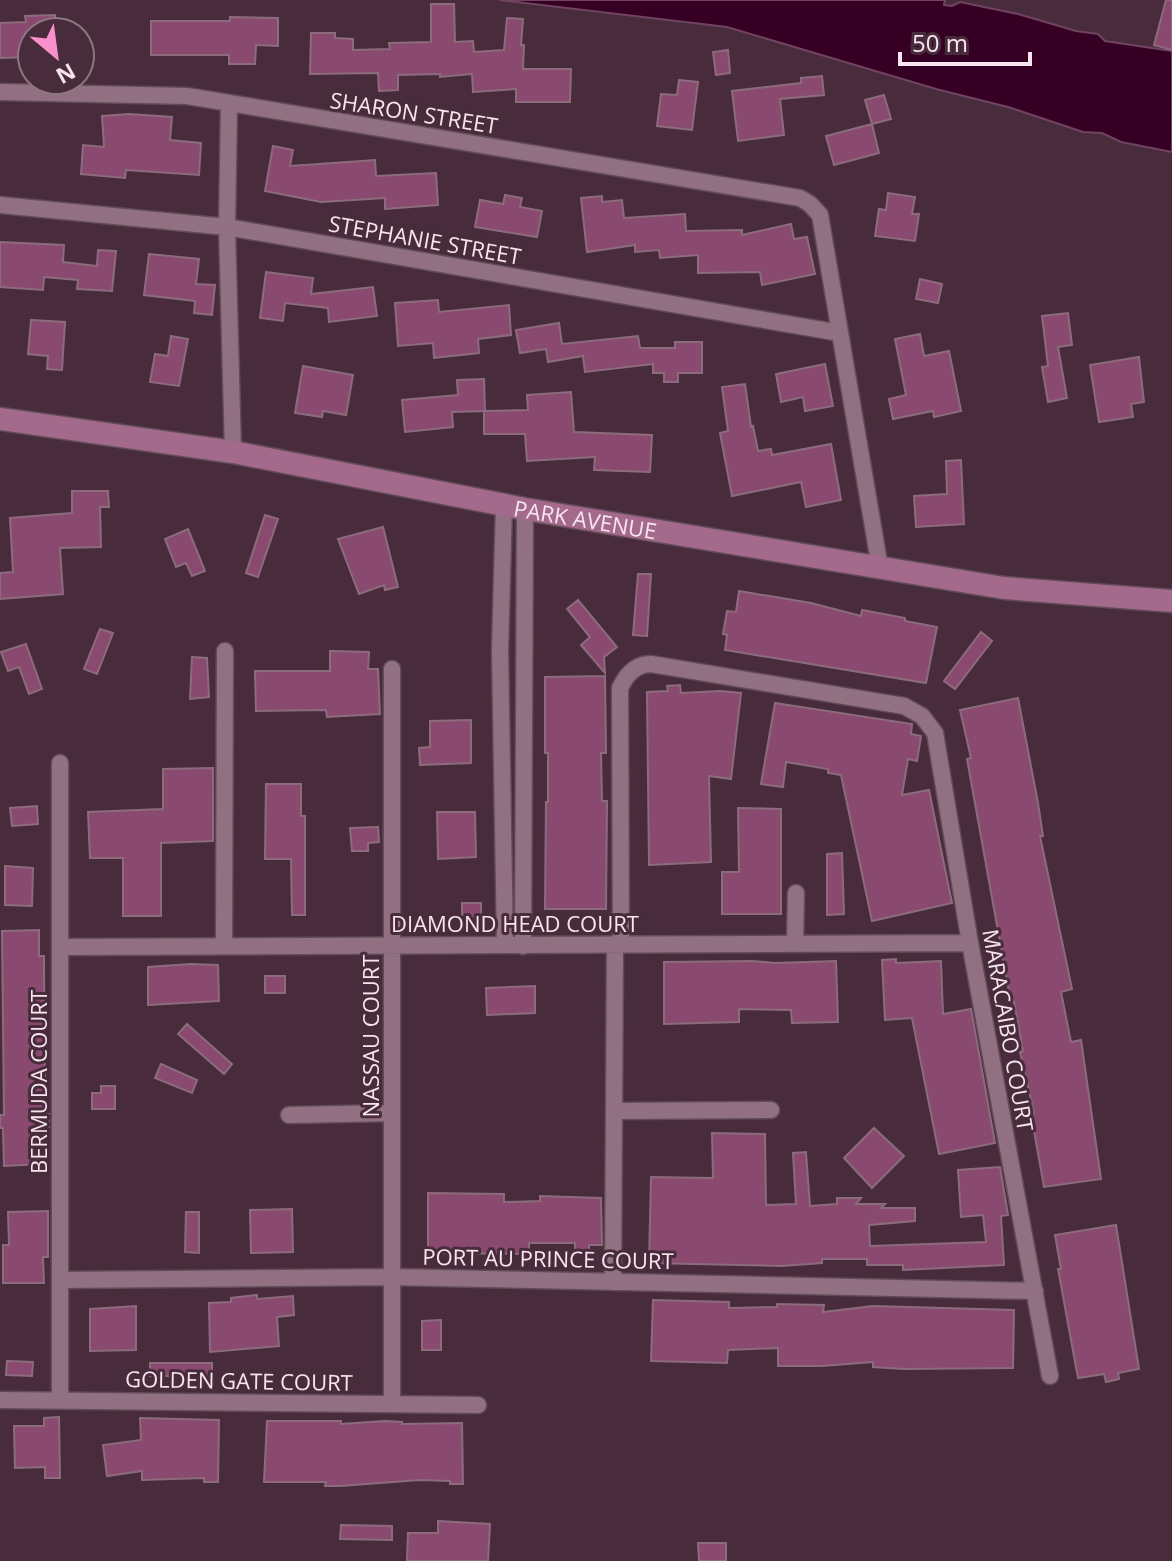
<svg xmlns="http://www.w3.org/2000/svg" width="1172" height="1561" viewBox="0 0 1172 1561" font-family="'Open Sans',sans-serif">
	<style>
		.water { fill: #360024; stroke: #704461; stroke-width: 2 }
		.building { fill: #8a496f; stroke: #8c6b7d; stroke-width: 2 }
		.lines { fill: none; stroke-linecap: round; stroke-linejoin: round }
		.minor-casing { stroke: #624a58; stroke-width: 19 }
		.secondary-casing { stroke: #624a58; stroke-width: 25 }
		.minor { stroke: #917082; stroke-width: 16 }
		.secondary { stroke: #a46a8c; stroke-width: 22 }
		.labels { text-anchor: middle; dominant-baseline: central; stroke-width: 6; stroke-linejoin: round; paint-order: stroke }
		.street-label { font-size: 22px; fill: #f7e4ee; stroke: #482c3c }
	</style>
	<rect width="100%" height="100%" fill="#482c3c"/>
	<path class="water" d="M499,0H945L944,5L952,6L960,2L1018,14L1076,31L1098,34L1105,41L1172,51V152L1121,142L1102,133L1083,132L1008,107L936,89L727,27Z"/>
	<path class="building" d="M1166,0H1172V50L1154,45Z
		M431,4H454L455,42L473,41L474,52L504,50L507,18L523,19L521,45H524L523,69H571L570,102H516V89L473,92L472,74L440,77V74L398,75V90L379,91L378,73L310,74L311,33H335V38L353,39V50L390,49L389,43L431,42Z
		M55,15V32H32V57L0,58V23L26,22L25,16Z
		M230,17L278,18V46L256,45L255,64H229V55H151V21H230Z
		M728,50L730,73L716,75L713,52Z
		M822,76L824,95L780,99L784,135L738,141L732,91L801,83V78Z
		M679,80L698,82L692,130L657,126L661,94L677,95Z
		M884,95L891,119L872,124L879,153L834,165L826,136L872,124L865,100Z
		M129,114L172,117L170,140L201,143L199,175L126,170L125,178L81,174L83,145L104,147L102,116Z
		M273,146L293,150L290,166L375,160L376,176L436,173L438,205L385,209V198L321,202L265,191Z
		M888,193L915,197L912,214H919L915,241L875,236L879,209L886,210Z
		M505,195L522,198L520,207L542,211L537,237L475,227L480,200L503,204Z
		M602,196V202L622,200L624,218L685,214L686,231L742,230V235L791,224L794,239L807,237L815,274L762,285L760,272L698,273V255L660,258L659,250L635,252V245L587,252L581,198Z
		M0,242L64,245L63,262L97,266L98,250L116,251L112,291L77,289L78,280L44,277L43,290L0,287Z
		M149,254L199,259L196,284L215,285L212,315L194,313L195,301L144,295Z
		M266,272L313,278L311,294L373,287L377,316L329,322L328,308L285,303L283,321L260,318Z
		M920,279L942,284L938,303L916,299Z
		M438,300L439,312L509,305L511,335L478,339L479,353L434,358L433,343L398,346L395,303Z
		M1068,313L1072,345L1058,347L1067,398L1048,402L1042,367L1048,366L1042,316Z
		M31,320L65,322L62,370L47,369L48,356L28,354Z
		M559,323L562,344L638,336L640,348H675V342H702V373H678V382H664V373H653V364L585,372L583,356L548,362L546,349L520,353L516,330Z
		M920,334L924,356L949,351L961,411L934,417L933,411L893,419L889,399L906,395L895,339Z
		M171,336L188,339L179,386L150,382L155,354L168,356Z
		M1139,357L1144,402L1131,404L1133,417L1099,422L1090,365Z
		M825,364L833,406L805,411L803,397L781,402L776,374Z
		M303,366L353,375L346,415L323,411L322,417L295,413Z
		M484,379L485,411L452,412L453,427L405,432L402,400L458,395L457,380Z
		M745,384L751,427L753,426L758,451L771,449L772,455L831,444L841,500L806,507L801,482L732,496L720,433L728,431L722,387Z
		M571,392L574,432L652,435L650,472L594,470L595,457L527,461L525,434H484V411L528,410L527,395Z
		M961,460L964,524L916,527L914,496L947,494L946,461Z
		M72,491H108L109,507H100L101,547L60,548L63,594L0,599V573L13,572L10,518L72,513Z
		M265,515L278,519L258,577L246,573Z
		M383,527L398,587L385,590L384,585L359,594L338,539Z
		M188,529L205,571L192,576L186,563L176,567L165,539Z
		M638,574H651L647,636L633,635Z
		M739,591L811,603L861,616L862,610L905,618V621L937,627L926,683L725,650L727,635L723,634L727,611L736,612Z
		M578,600L617,647L604,657L605,673L581,645L590,637L567,609Z
		M100,629L113,633L97,674L84,669Z
		M981,632L992,641L955,689L944,681Z
		M26,644L42,689L29,694L19,667L8,671L1,652Z
		M330,651L369,652L368,669H378L380,714L327,717L326,710L256,711L255,671H330Z
		M192,657L207,658L209,697L190,699Z
		M605,676L606,753H601L602,801H607L606,909H545L546,802H548V753H545V677Z
		M680,685L681,693L720,691L741,693L731,779L709,776L711,862L649,865L647,692L668,691L667,686Z
		M1018,698L1038,803L1043,836H1040L1072,989L1061,992L1071,1042L1081,1040L1101,1179L1044,1187L1031,1114L1034,1113L1020,1052L1023,1051L1014,1002H1011L1007,981L967,759L971,758L960,710Z
		M775,703L912,724L911,734L921,736L917,761L908,759L902,795L929,790L952,903L872,921L841,775L828,773V769L786,762L783,787L761,784Z
		M471,720V763L420,765L419,748L430,747V721Z
		M213,768V841L161,843V916H123V858H90L88,812L163,809V769Z
		M266,784H301V816H305V915H292L291,859H265Z
		M37,806L38,824L12,826L10,808Z
		M738,808L781,809V914H722V872H739Z
		M437,812H475L476,857L438,859Z
		M378,827L379,842L368,843V851H352L350,828Z
		M842,853L844,914L827,915V854Z
		M5,866L33,868L32,906L5,905Z
		M462,903H481V921H462Z
		M39,930V956H44V964L45,1114H49V1127H44V1164L4,1166L3,1128H0V1115H4L2,931Z
		M896,959V963L941,961L943,1014L971,1009L995,1143L939,1154L912,1018L885,1020L882,960Z
		M752,961L775,963L836,961L838,1022L792,1023L791,1010L739,1009V1022L664,1024V962Z
		M191,964L218,965L219,1001L148,1005V967Z
		M265,976H285V993H265Z
		M535,986V1013L487,1015L486,988Z
		M187,1024L232,1064L224,1074L178,1034Z
		M161,1064L197,1080L192,1093L155,1078Z
		M101,1086H115V1109H92V1093H101Z
		M874,1128L904,1156L872,1188L844,1158Z
		M712,1133L765,1134L766,1205L796,1204L793,1153L806,1152L810,1206L837,1204V1198H861L856,1204H885L881,1208H915V1221L869,1225L870,1246L986,1242L983,1215L961,1217L958,1170L1000,1167L1008,1215L1001,1216L1004,1265L903,1270V1265H867V1259H822V1263L781,1266L649,1263L651,1177L713,1178Z
		M428,1193L504,1194V1202L540,1201V1196L601,1198L602,1245H589V1253L575,1254V1243H529V1254L428,1253Z
		M292,1209L293,1252L251,1253L250,1210Z
		M48,1211V1257H43L44,1283H3V1245H9L8,1212Z
		M186,1212H199V1253L185,1252Z
		M1116,1225L1139,1369L1118,1373L1119,1379L1106,1382L1104,1374L1078,1378L1058,1269H1061L1055,1235Z
		M257,1295V1299L293,1296L294,1315L277,1317L279,1346L210,1352L209,1303L231,1302V1298Z
		M653,1300L729,1302V1308L777,1307V1304L824,1305L823,1312L873,1306L1014,1310L1013,1368L904,1369L873,1367V1362L822,1366H778V1348L728,1350L727,1363L651,1361Z
		M136,1306V1350L90,1351V1309Z
		M441,1320V1350H422V1321Z
		M7,1361L33,1362L32,1376L6,1375Z
		M150,1363H212V1376H150Z
		M59,1417L60,1478H45V1467L15,1468L14,1426H44V1418Z
		M140,1418L219,1420L218,1482H204V1478L142,1480V1471L107,1476L103,1445L141,1440Z
		M267,1421H341V1424L385,1421L402,1422V1424L462,1423L463,1484H450V1481L420,1480L340,1486H325L326,1482H264Z
		M438,1521L490,1524L488,1561H407L408,1533H438Z
		M341,1525L392,1526V1540L340,1539Z
		M698,1543H726V1561H699Z"/>
	<g class="lines">
		<g class="minor-casing">
			<path id="minor" d="M0,92L187,96L800,198L810,204L820,215L880,568
				M229,104L227,227L233,452
				M0,205L227,227L840,333
				M504,505L500,649L505,945
				M795,943L796,893
				M621,944L620,688C626,675 636,664 651,664L904,706L922,716L935,733L970,943L1050,1376
				M224,946L225,651
				M523,946L525,509
				M60,947L970,943
				M614,1111L771,1110
				M289,1115L392,1113
				M60,1280L392,1277L1035,1291
				M613,1282L615,944
				M0,1400L478,1405
				M60,1400V763
				M392,1404V669"/>
		</g>
		<g class="secondary-casing">
			<g id="secondary">
				<path id="s1" d="M0,419L233,452L525,509L1004,588L1172,601"/>
			</g>
		</g>
		<use href="#minor" class="minor"/>
		<use href="#secondary" class="secondary"/>
	</g>
	<g class="labels">
		<g class="street-label">
			<text transform="translate(414 112) rotate(9)">SHARON STREET</text>
			<text transform="translate(425 239) rotate(10)">STEPHANIE STREET</text>
			<text stroke="none"><textPath href="#s1" startOffset="594">PARK AVENUE</textPath></text>
			<text x="515" y="923">DIAMOND HEAD COURT</text>
			<text transform="translate(1009 1030) rotate(80)">MARACAIBO COURT</text>
			<text transform="translate(370 1036) rotate(-90)">NASSAU COURT</text>
			<text transform="translate(38 1082) rotate(-90)">BERMUDA COURT</text>
			<text transform="translate(548 1258) rotate(1)">PORT AU PRINCE COURT</text>
			<text transform="translate(239 1380) rotate(1)">GOLDEN GATE COURT</text>
		</g>
	</g>
	<g transform="translate(56 56) rotate(151)"><circle r="38" fill="#482c3c" stroke="#8e7683" stroke-width="2"/>
	<path d="M0-6L14 30L0 20L-14 30Z" fill="#f890cc"/>
	<text y="-12" font-size="22" font-weight="bold" text-anchor="middle" fill="#f7e4ee">N</text>
	</g>
	<path d="M900 52v12h130v-12" fill="none" stroke="#f7e4ee" stroke-width="4"/>
	<text x="912" y="52" font-size="24" fill="#f7e4ee" stroke="#482c3c" stroke-width="6" paint-order="stroke">50 m</text>
</svg>
